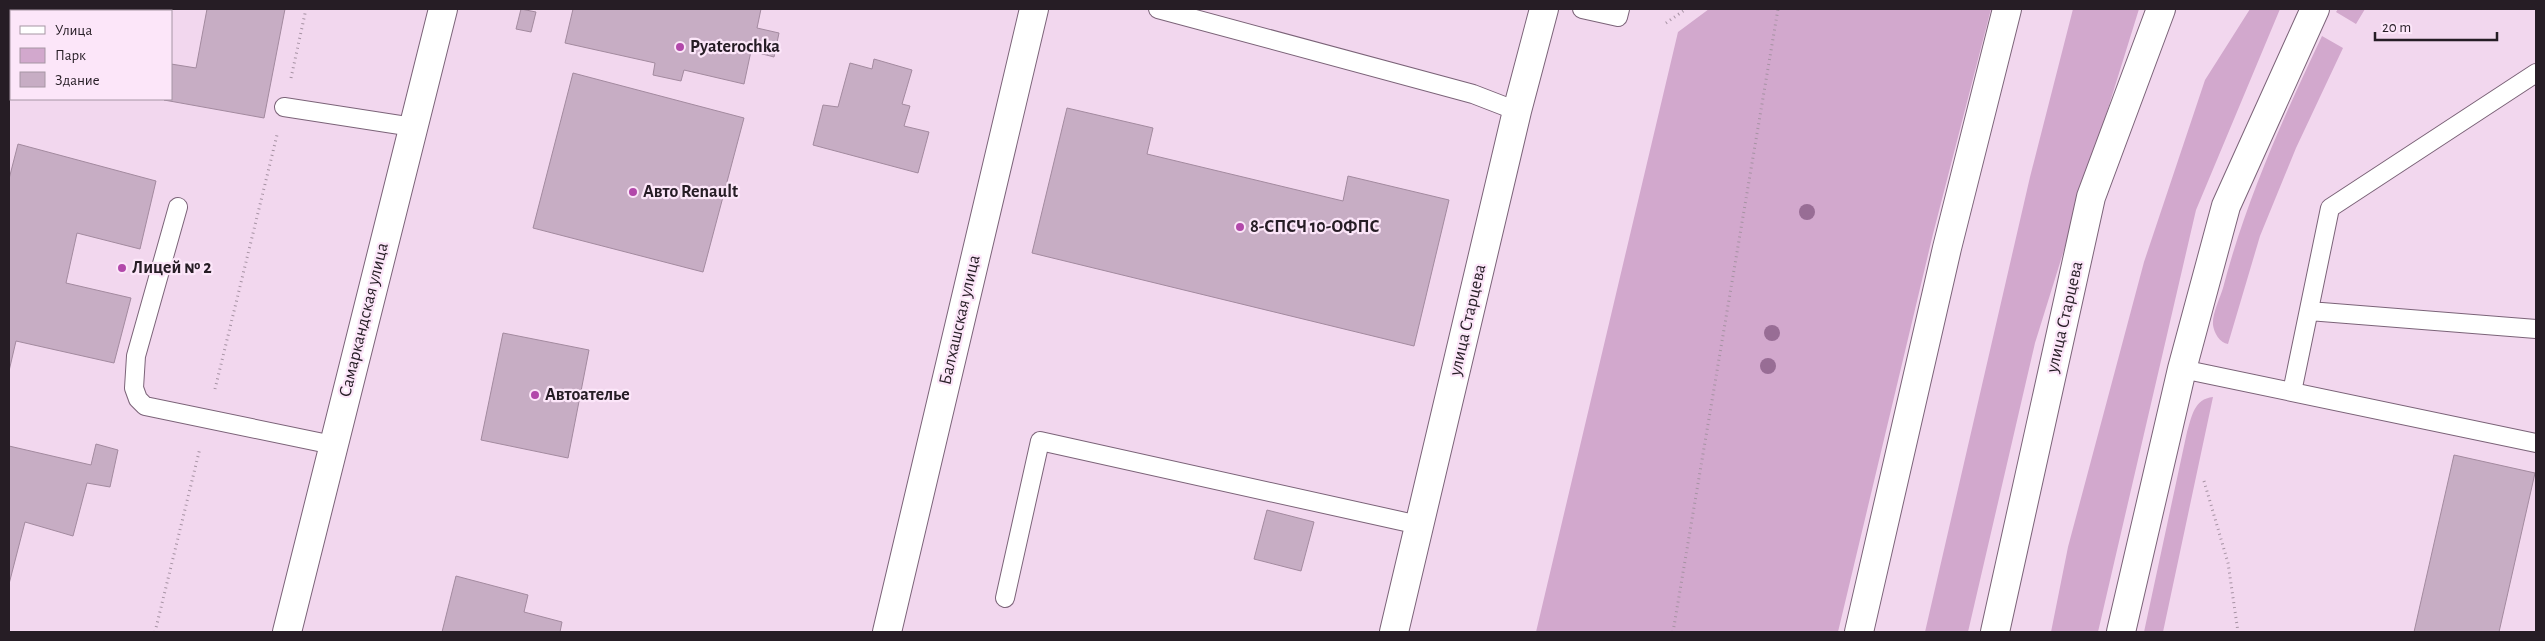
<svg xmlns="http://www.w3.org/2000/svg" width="2545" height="641" viewBox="0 0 2545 641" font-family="'Alegreya Sans',sans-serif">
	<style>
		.green { fill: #d2a8cd }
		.building { fill: #c7adc4; stroke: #a38a9f }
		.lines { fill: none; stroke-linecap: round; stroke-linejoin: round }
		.service-casing { stroke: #7b6378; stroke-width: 20 }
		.minor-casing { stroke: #7b6378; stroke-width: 30 }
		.secondary-casing { stroke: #7b6378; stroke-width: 30 }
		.primary-casing { stroke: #7b6378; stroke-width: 30 }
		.path { stroke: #a692a3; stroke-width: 3; stroke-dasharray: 1 4; stroke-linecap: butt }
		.service { stroke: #fff; stroke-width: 18 }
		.minor { stroke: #fff; stroke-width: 28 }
		.secondary { stroke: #fff; stroke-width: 28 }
		.primary { stroke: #fff; stroke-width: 28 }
		.tree { fill: #986d95 }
		.poi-dot { fill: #b248aa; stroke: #fce6f9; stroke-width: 2 }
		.labels { text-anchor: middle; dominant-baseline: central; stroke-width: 4.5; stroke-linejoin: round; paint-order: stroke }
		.poi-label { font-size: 18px; font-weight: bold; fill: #261d25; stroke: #fce6f9; text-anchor: start }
		.street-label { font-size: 18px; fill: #261d25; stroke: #fce6f9 }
	</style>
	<rect width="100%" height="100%" fill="#f2d7ee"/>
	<path class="green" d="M1709,9H1991L1933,234L1838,632H1536L1678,32Z
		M2073,9H2139L2035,343L1968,632H1925L2030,177Z
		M2250,9H2280L2196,210L2098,632H2051L2068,547L2144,262L2205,80Z
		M2338,9H2365L2356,24L2336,12Z
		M2322,36L2343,48L2296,148L2260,236L2228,344C2220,343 2214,333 2213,325C2212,314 2220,298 2223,288C2246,200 2283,118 2322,36Z
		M2213,397L2163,632H2144L2187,432C2192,416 2194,399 2213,397Z"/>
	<path class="building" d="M207,9H285L264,118L164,100L171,99V64L196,68Z
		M521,9L536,12L531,32L516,29Z
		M573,9H761L757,28L779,33L774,57L751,51L744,84L684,70L681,81L653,75L655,63L565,43Z
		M874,59L912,70L902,104L910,106L904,126L929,132L918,173L813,145L823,105L838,107L850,63L872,69Z
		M573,73L744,118L703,272L533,228Z
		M1067,108L1153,128L1147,154L1343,201L1348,176L1449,200L1414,346L1032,253Z
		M18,144L156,181L140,249L77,233L66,283L131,298L114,363L16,341L9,371V179Z
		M503,333L589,350L568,458L481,440Z
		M96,444L118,450L110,487L87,483L73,536L25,522L9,584V446L91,465Z
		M2454,455L2535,473L2499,632H2414Z
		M1267,510L1314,522L1301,571L1254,559Z
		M456,576L528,595L524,612L562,622L560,632H442Z"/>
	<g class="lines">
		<g class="service-casing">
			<path id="service" d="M1158,9L1473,94L1517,111
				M1582,9L1618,17L1620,9
				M284,107L413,127
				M178,207L136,356L134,388L138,399L145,406L333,445
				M2309,311L2536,329
				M2182,369L2536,443
				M2292,392L2330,208L2536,73
				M1005,598L1040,441L1419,525"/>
		</g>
		<g class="minor-casing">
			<path id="minor" d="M887,632L1034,9
				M1394,632L1517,111L1544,9
				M2121,632L2182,369L2226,206L2315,9"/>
		</g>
		<g class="secondary-casing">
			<path id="secondary" d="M287,632L443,9"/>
		</g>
		<g class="primary-casing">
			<path id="primary" d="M1859,632L1947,248L2007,9
				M1995,632L2091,197L2161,9"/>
		</g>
		<path class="path" d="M1666,23L1686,9
			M291,78L306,9
			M215,389L277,135
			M2204,481L2228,563L2238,632
			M155,632L200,448
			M1673,632L1778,9"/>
		<use href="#service" class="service"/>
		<use href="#minor" class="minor"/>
		<use href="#secondary" class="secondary"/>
		<use href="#primary" class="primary"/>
	</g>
	<g class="tree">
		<circle cx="1807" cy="212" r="8"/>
		<circle cx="1772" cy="333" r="8"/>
		<circle cx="1768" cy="366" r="8"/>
	</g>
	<g class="poi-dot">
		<circle cx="680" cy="47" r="5"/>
		<circle cx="633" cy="192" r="5"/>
		<circle cx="1240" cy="227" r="5"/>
		<circle cx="122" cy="268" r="5"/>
		<circle cx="535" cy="395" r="5"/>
	</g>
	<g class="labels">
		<g class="poi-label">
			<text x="690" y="47">Pyaterochka</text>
			<text x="643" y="192">Авто Renault</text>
			<text x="1250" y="227">8-СПСЧ 10-ОФПС</text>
			<text x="132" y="268">Лицей № 2</text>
			<text x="545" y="395">Автоателье</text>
		</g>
		<g class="street-label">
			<text transform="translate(2065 317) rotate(-77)">улица Старцева</text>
			<text transform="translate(364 320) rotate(-76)">Самаркандская улица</text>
			<text transform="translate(960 320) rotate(-77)">Балхашская улица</text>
			<text transform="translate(1468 320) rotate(-77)">улица Старцева</text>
		</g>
	</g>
	<rect width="2545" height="641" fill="none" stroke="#261d25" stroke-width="20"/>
	<rect x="10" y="10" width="162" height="90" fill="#fce6f9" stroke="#a696a4"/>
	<rect x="20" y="26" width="25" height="8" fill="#ffffff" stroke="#a696a4"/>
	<text x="55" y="35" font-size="15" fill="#261d25">Улица</text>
	<rect x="20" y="48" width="25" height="15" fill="#d2a8cd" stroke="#a696a4"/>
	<text x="55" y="60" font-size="15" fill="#261d25">Парк</text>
	<rect x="20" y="72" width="25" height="15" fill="#c7adc4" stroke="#a696a4"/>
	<text x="55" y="85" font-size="15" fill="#261d25">Здание</text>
	<path d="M2375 32v8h122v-8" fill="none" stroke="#261d25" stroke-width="2.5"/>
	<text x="2382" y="32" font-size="15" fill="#261d25" stroke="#fce6f9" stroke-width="4" paint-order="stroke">20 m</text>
</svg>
